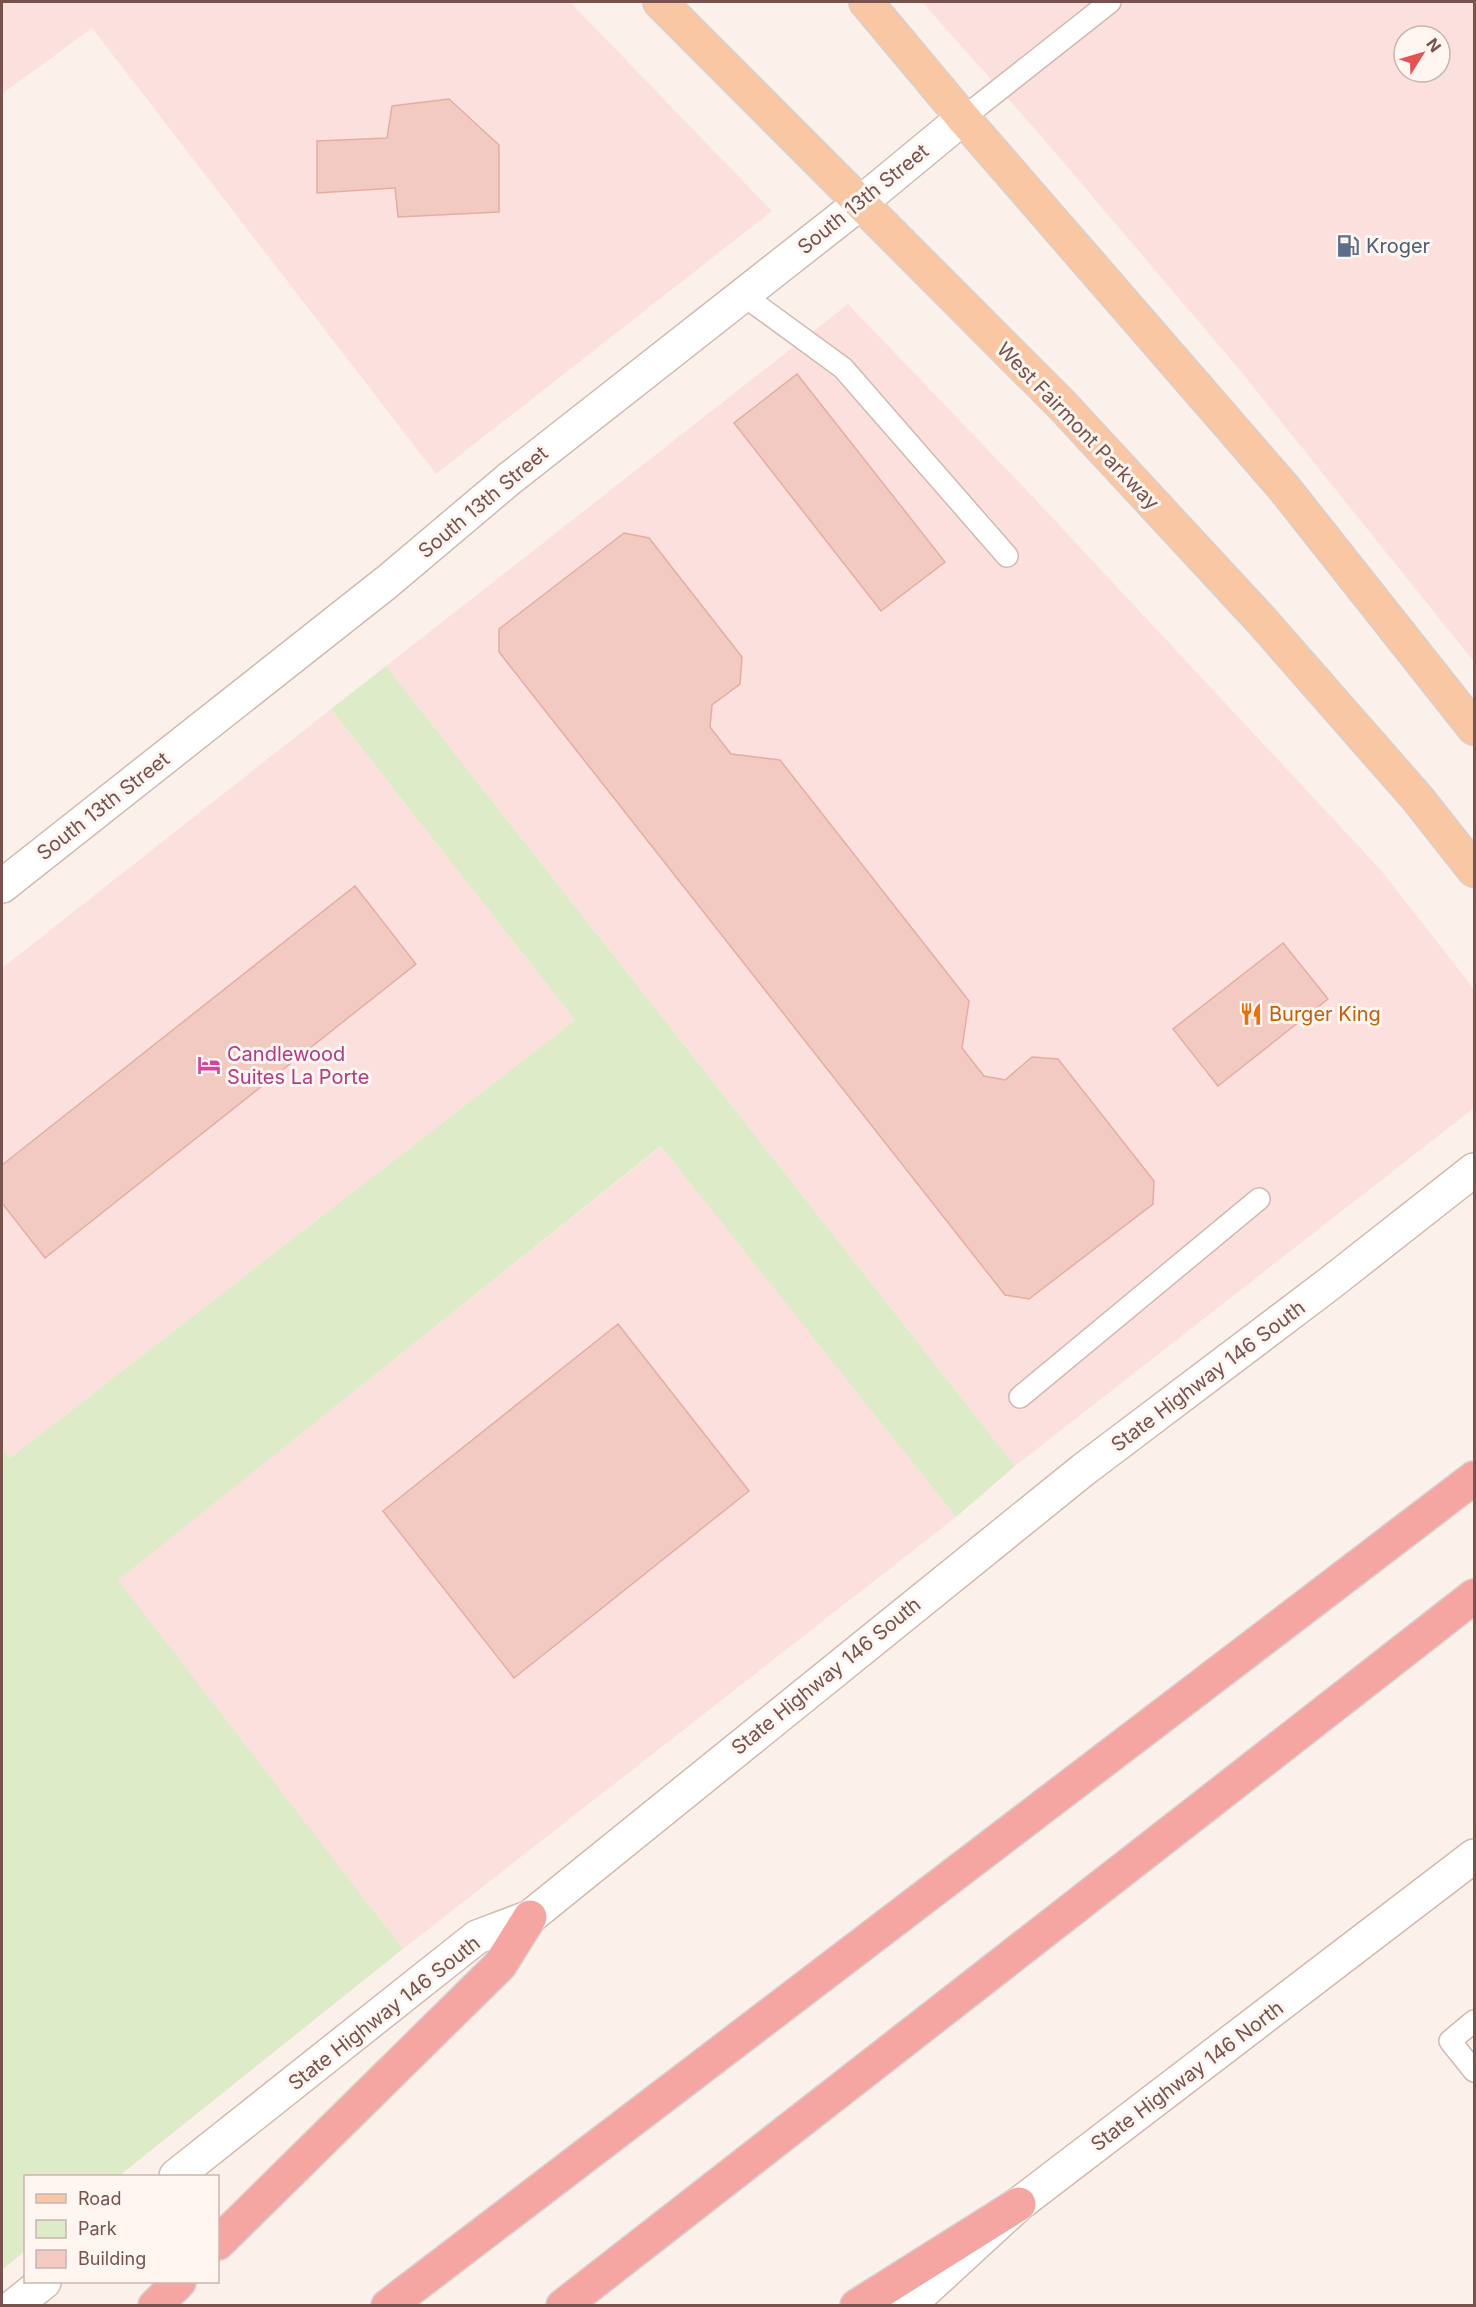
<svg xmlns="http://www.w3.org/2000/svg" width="1476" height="2307" viewBox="0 0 1476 2307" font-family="Inter,sans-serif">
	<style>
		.commercial { fill: #fce0de; fill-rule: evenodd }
		.green { fill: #deebc8 }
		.building { fill: #f2cac2; stroke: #e4ada2; stroke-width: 1.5 }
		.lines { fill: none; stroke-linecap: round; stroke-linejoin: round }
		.lane-casing { stroke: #d2b9b2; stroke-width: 24 }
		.street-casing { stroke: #d2b9b2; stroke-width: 36 }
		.secondary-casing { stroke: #d5b8af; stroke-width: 36 }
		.primary-casing { stroke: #d9cfcd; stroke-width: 36 }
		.highway-casing { stroke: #d9cfcd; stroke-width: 36 }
		.lane { stroke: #fff; stroke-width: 21 }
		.street { stroke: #fff; stroke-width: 33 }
		.secondary { stroke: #fff; stroke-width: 33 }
		.primary { stroke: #f9c7a4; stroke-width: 33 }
		.highway { stroke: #f5a5a2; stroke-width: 33 }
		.labels { text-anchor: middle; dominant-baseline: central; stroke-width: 6; stroke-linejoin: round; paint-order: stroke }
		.street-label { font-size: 20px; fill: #78534d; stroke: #fff6f1 }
		.service-label { font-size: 20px; fill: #4e5e75; stroke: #fff6f1; text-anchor: start }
		.food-label { font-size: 20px; fill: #c56008; stroke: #fff6f1; text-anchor: start }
		.hotel-label { font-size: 20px; fill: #b23c85; stroke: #fff6f1; text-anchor: start }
	</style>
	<rect width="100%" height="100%" fill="#fcf1ea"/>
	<path class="commercial" d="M2,2H570L772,211L436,474L92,28L2,94Z
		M922,2H1474V662L1238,368L1041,136ZM1404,36H1440V72H1404Z
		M848,304L1035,499L1380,869L1474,989V1108L1015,1466L386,666Z
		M331,709L575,1020L10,1458L2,1448V968Z
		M662,1146L956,1517L403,1949L117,1580Z"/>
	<path class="green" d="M386,666L1015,1466L956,1517L661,1146L118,1580L403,1949L119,2176H26L25,2251L2,2270V1448L10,1458L575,1020L331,709Z"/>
	<path class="building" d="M449,99L499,145V212L398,217L395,188L317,193V141L387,138L392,106Z
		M797,374L945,562L881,611L734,423Z
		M624,533L649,538L742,657L740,684L712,705L710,727L731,754L780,760L969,1001L962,1048L984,1076L1005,1080L1032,1057L1058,1059L1154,1181L1153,1204L1029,1299L1005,1295L499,652V629Z
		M355,886L416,964L45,1258L2,1203V1165Z
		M1283,943L1328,999L1218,1086L1173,1029Z
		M618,1324L749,1491L514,1678L383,1511Z"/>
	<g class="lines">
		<g class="lane-casing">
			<path id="lane" d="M963,118L1110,2
				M743,295L843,368L1007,556
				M1020,1397L1259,1199
				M1474,2021L1450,2041L1474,2071"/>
		</g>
		<g class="street-casing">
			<path id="street" d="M2,886L387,582L509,479L859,204L963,118"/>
		</g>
		<g class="secondary-casing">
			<path id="secondary" d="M176,2176L477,1937L530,1917L1083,1470L1329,1284L1474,1170
				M14,2306L44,2282
				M908,2306L1019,2204L1474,1856"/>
		</g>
		<g class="primary-casing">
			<path id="primary" d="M660,2L1062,405L1262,621L1418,799L1474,870
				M866,2L963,118L1284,488L1474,728"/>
		</g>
		<g class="highway-casing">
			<path id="highway" d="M218,2243L500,1965L530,1917
				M155,2306L179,2282
				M388,2306L1474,1478
				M563,2306L1474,1596
				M857,2306L1019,2204"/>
		</g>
		<use href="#lane" class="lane"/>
		<use href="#street" class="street"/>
		<use href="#secondary" class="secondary"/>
		<use href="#primary" class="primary"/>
		<use href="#highway" class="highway"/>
	</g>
	<defs>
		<g id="fuel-bare" transform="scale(1.8)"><path d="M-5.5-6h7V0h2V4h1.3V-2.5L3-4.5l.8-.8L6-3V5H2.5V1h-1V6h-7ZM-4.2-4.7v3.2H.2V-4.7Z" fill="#5c6f8a" stroke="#fff6f1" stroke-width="2.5" paint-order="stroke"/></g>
		<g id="restaurant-bare" transform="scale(1.8)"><path d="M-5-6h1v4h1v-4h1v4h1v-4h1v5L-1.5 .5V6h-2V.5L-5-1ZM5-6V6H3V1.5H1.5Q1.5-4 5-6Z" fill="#e8710a" stroke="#fff6f1" stroke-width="2.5" paint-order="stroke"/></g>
		<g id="hotel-bare" transform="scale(1.8)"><path d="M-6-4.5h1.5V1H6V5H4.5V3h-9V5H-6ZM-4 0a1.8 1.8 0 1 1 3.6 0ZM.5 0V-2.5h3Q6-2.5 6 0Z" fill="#d1479c" stroke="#fff6f1" stroke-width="2.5" paint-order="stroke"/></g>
	</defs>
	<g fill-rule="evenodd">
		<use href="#fuel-bare" x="1348" y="246"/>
		<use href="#restaurant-bare" x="1251" y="1014"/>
		<use href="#hotel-bare" x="209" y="1065"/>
	</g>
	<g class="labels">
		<g class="street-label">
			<text transform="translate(863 199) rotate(-39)">South 13th Street</text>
			<text transform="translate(1078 426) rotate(46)">West Fairmont Parkway</text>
			<text transform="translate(483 502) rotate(-40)">South 13th Street</text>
			<text transform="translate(103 806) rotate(-38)">South 13th Street</text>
			<text transform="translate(1208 1376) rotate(-37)">State Highway 146 South</text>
			<text transform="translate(826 1676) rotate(-39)">State Highway 146 South</text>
			<text transform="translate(384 2013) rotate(-38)">State Highway 146 South</text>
			<text transform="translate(1187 2076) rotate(-37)">State Highway 146 North</text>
		</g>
		<g class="service-label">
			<text x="1366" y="246">Kroger</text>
		</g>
		<g class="food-label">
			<text x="1269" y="1014">Burger King</text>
		</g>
		<g class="hotel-label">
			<text x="227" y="1054">Candlewood<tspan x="227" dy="23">Suites La Porte</tspan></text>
		</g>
	</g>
	<rect width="1476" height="2307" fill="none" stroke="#78534d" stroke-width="6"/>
	<rect x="24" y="2175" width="195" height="108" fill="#fff6f1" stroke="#c9b5af" stroke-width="1.5"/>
	<rect x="36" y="2194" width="30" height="9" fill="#f9c7a4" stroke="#c9b5af" stroke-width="1.5"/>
	<text x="78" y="2205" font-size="18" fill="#78534d">Road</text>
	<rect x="36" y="2220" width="30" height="18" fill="#deebc8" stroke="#c9b5af" stroke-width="1.5"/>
	<text x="78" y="2235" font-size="18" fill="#78534d">Park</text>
	<rect x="36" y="2250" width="30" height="18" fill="#f2cac2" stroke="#c9b5af" stroke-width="1.5"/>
	<text x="78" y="2265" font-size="18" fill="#78534d">Building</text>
	<g transform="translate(1422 54) rotate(53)"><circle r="28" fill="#fff6f1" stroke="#c9b5af" stroke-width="1.5"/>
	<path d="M0-4.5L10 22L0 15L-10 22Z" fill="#e45252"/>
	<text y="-9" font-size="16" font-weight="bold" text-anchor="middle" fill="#78534d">N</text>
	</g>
</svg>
